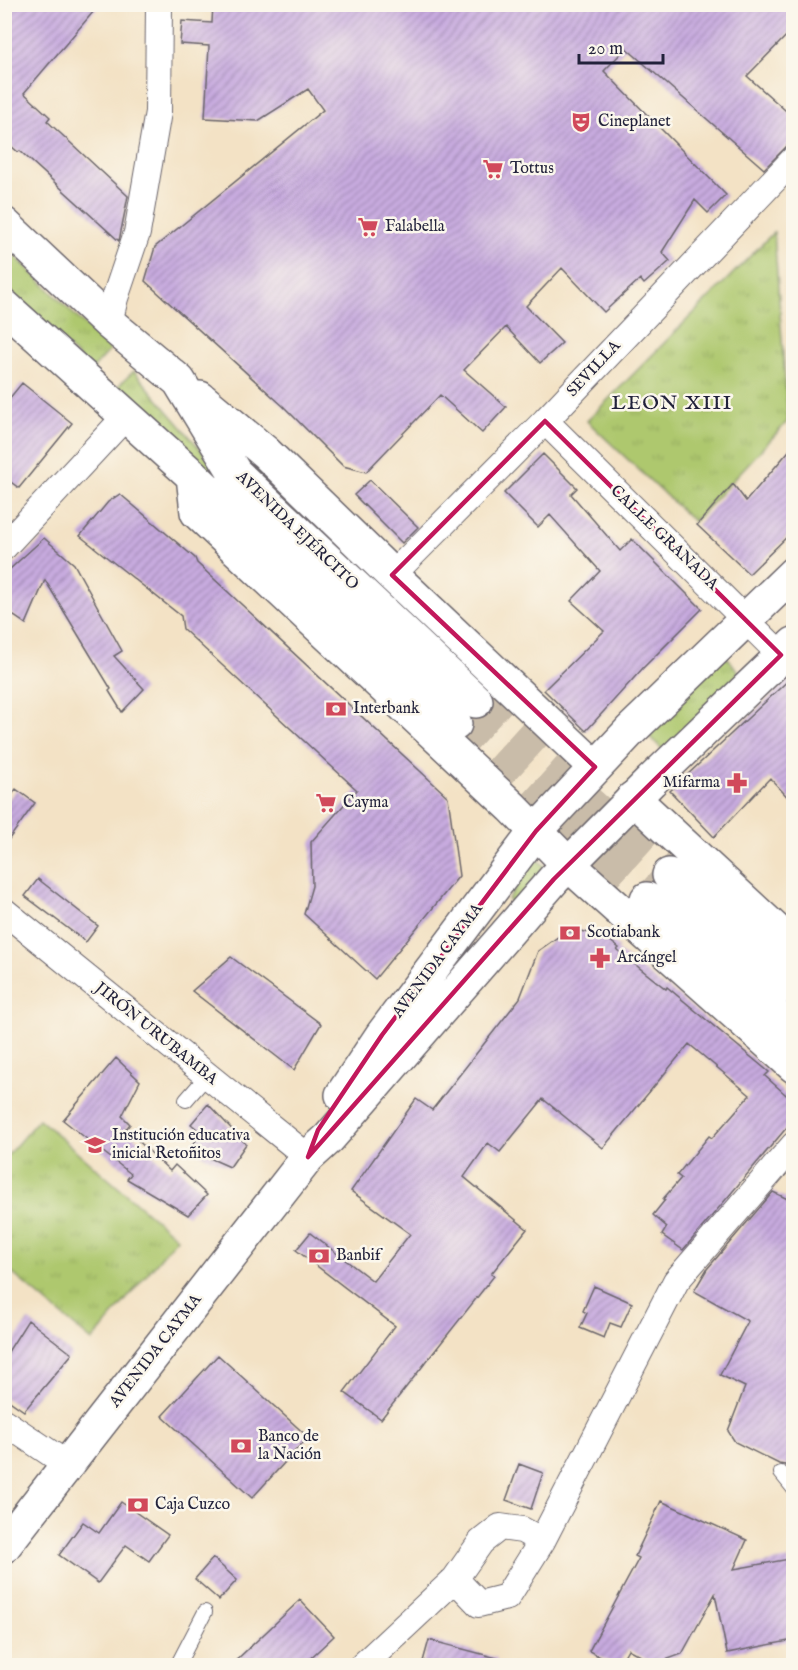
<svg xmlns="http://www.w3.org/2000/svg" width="798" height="1670" viewBox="0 0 798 1670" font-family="'IM FELL English',serif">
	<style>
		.grass { fill: url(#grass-tufts); stroke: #687554; stroke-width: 1.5 }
		.building { fill: url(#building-hatch) }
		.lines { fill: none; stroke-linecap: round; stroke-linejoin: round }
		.primary-tunnel { stroke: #c9bca9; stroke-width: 33; stroke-dasharray: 33 16; stroke-linecap: butt }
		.lane-casing { stroke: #6b656b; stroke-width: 16 }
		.street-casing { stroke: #6b656b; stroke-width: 28 }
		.secondary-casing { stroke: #6b656b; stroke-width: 36 }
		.primary-casing { stroke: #6b656b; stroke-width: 36 }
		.lane { stroke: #fff; stroke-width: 14 }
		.street { stroke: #fff; stroke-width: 26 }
		.secondary { stroke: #fff; stroke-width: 33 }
		.primary { stroke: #fff; stroke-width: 33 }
		.marked { fill: none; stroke: #c2185b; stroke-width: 4.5; stroke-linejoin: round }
		.labels { text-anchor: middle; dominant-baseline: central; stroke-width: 5; stroke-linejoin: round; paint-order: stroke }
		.poi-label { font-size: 16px; fill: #22223b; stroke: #fbf7ec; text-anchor: start }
		.street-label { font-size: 16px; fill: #22223b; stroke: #fbf7ec }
		.quarter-label { font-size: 20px; letter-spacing: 1.5px; fill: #22223b; stroke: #fbf7ec }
	</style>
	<defs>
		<pattern id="grass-tufts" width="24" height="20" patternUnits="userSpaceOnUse" patternTransform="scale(1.5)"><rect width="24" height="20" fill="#aec86e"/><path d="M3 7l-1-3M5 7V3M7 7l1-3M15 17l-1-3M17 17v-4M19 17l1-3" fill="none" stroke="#95ac60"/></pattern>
		<pattern id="building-hatch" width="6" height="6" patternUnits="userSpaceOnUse" patternTransform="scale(1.5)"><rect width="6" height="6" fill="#c8abdf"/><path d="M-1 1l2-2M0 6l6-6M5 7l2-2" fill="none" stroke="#a28bb6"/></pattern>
	</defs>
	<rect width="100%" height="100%" fill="#fbf7ec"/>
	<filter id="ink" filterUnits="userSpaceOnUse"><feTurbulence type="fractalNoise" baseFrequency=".0167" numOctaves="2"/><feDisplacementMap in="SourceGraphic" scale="12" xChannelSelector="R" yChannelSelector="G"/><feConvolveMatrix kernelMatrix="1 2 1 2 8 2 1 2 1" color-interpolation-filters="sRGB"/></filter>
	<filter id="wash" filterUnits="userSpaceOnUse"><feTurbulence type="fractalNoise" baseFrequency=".008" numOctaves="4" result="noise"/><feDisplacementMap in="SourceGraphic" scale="24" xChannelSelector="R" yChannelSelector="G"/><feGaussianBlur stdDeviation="1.35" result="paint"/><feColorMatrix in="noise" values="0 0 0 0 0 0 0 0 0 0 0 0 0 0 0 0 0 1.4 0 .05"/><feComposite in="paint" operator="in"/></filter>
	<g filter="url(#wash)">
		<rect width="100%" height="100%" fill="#f3e2c5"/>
		<path class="grass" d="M774,232L788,421L694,522L587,421Z
			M4,245L110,350L92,370L5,288Z
			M134,371L235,490L241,504L114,390Z
			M725,655L742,676L663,750L643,730Z
			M534,856L549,871L514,905L508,899L527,872Z
			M39,1119L177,1238L92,1341L5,1267V1158Z"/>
		<g id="blocks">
			<path class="building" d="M4,4H100L24,93L50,117L47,121L128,196L119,241L20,151L18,152L4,140Z
				M213,4H794V28L747,76L794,118V139L764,169L626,48L604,71L726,195L708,213L695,200L662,252L670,261L644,284L640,279L604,312L562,268L526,306L562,343L540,363L506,327L464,370L506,407L482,433L440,395L366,472L343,466L283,406L145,281L155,247L323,110L308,89L258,121L205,118L209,46L180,44L182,21L212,23Z
				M22,383L72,423L19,488L4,477V405Z
				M794,445V530L749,574L697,525L733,484L746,501Z
				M543,454L577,488L571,494L620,551L632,539L702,609L643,668L586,731L544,690L604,631L571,601L600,571L550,515L538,527L504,493Z
				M370,480L418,527L402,543L354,495Z
				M120,494L195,558L197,563L448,797L459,876L375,979L304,914L312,886L311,842L357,790L183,629L181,616L80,536L108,502Z
				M44,538L74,564L122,651L114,656L144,689L122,712L109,691L111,689L45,580L26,624L4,609V569H10Z
				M794,675V804L770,778L714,837L670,791Z
				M16,789L35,803L4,846V806Z
				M38,879L98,926L86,942L25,896Z
				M581,931L604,936L619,948L617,950L666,989L667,987L769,1072L765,1076L794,1102V1119L683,1250L662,1235L667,1227L653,1215L665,1200L663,1199L681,1178L677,1175L709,1136L712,1138L750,1095L689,1044L603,1148L543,1099L500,1152L488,1143L464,1177L527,1229L491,1274L494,1276L381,1419L344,1392L395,1326L296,1250L310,1233L373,1281L410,1234L351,1191L416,1099L432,1110L520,998L538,951L565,932Z
				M231,957L321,1024L294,1070L192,991Z
				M116,1058L140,1081L122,1116L130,1124L126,1129L170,1171L175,1165L207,1195L188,1215L127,1179L131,1174L63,1120Z
				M208,1104L246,1144L230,1167L189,1149L202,1133L191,1124Z
				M773,1192L794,1202V1472L785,1465L779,1464L735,1442L728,1431L745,1387L720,1375L748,1321L694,1291L707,1269Z
				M594,1286L632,1303L621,1327L610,1323L604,1338L580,1328L587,1313L583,1311Z
				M28,1320L72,1354L24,1411L4,1397V1358Z
				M218,1355L308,1437L252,1498L162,1416Z
				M519,1464L543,1473L531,1509L506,1500Z
				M661,1501L747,1540L734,1569L789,1559L794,1582V1640L727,1653L715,1594L682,1654L655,1664L628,1649L619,1665H615L589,1651L639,1558L635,1556Z
				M121,1502L168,1535L149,1561L126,1545L98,1583L59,1555L83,1522L99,1533Z
				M213,1558L237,1580L219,1600L195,1579Z
				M300,1600L334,1636L303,1665H231Z
				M429,1640L497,1658L496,1665H422Z"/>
		</g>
	</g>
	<g filter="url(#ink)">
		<use href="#blocks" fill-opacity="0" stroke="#6b656b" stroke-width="1.5"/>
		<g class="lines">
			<path class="primary-tunnel" d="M476,701L669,875
				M455,724L647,899"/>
			<g class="lane-casing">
				<path id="lane" d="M186,1100L207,1076
					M781,1473L794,1489
					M177,1666L205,1612"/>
			</g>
			<g class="street-casing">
				<path id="street" d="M109,323L115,298L137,233L158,112L159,4
					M545,421L781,655
					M4,547L126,416
					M392,575L545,421L794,159
					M4,911L308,1157
					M4,1422L68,1465
					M455,1579L479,1604L507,1597L542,1541L676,1281L794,1145
					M362,1666L455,1579L481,1542L500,1527L522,1530L542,1541"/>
			</g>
			<g class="secondary-casing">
				<path id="secondary" d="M342,1095L382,1035L536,831L630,731L794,573
					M4,1546L308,1157L329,1138L554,879L651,781L794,644"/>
			</g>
			<g class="primary-casing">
				<path id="primary" d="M4,224L109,323L179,381L235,473L476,701
					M4,306L193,476L455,724
					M200,398L265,452L392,575L595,767
					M193,476L197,512L512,807L569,865L794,1066
					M633,798L794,947
					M669,875L794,988
					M647,899L794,1032"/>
			</g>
			<use href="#lane" class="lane"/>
			<use href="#street" class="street"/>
			<use href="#secondary" class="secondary"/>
			<use href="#primary" class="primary"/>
		</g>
	</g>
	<path class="marked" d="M545,421L781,655L554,879L308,1157L318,1130L382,1035L536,831L595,767L392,575Z"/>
	<defs>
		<g id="theatre-bare" transform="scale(1.62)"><path d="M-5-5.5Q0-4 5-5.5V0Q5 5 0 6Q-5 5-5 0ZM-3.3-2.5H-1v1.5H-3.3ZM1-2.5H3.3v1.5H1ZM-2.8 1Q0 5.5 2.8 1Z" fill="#d1495b" stroke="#fbf7ec" stroke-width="2.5" paint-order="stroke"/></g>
		<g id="supermarket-bare" transform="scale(1.62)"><path d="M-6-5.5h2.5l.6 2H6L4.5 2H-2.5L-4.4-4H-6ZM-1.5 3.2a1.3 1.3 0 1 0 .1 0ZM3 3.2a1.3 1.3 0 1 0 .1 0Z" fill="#d1495b" stroke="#fbf7ec" stroke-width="2.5" paint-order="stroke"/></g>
		<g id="bank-bare" transform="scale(1.62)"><path d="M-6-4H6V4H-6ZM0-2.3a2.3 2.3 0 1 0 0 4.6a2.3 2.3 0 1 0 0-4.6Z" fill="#d1495b" stroke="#fbf7ec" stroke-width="2.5" paint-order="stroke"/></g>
		<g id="pharmacy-bare" transform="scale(1.62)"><path d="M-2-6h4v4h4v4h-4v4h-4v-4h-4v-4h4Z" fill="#d1495b" stroke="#fbf7ec" stroke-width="2.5" paint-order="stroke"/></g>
		<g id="school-bare" transform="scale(1.62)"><path d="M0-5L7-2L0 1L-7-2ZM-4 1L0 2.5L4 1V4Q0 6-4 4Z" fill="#d1495b" stroke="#fbf7ec" stroke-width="2.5" paint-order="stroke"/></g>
	</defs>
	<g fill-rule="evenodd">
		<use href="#theatre-bare" x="581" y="122"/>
		<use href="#supermarket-bare" x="493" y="169"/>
		<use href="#supermarket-bare" x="368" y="227"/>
		<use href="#bank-bare" x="336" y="709"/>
		<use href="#pharmacy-bare" x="737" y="783"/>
		<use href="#supermarket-bare" x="326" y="803"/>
		<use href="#bank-bare" x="570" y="933"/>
		<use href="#pharmacy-bare" x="600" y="958"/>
		<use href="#school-bare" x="95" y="1145"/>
		<use href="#bank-bare" x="319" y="1256"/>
		<use href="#bank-bare" x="241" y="1446"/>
		<use href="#bank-bare" x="138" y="1505"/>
	</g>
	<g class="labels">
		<g class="poi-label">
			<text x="598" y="122">Cineplanet</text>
			<text x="510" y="169">Tottus</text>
			<text x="385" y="227">Falabella</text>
			<text x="353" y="709">Interbank</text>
			<text x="720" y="783" text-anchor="end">Mifarma</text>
			<text x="343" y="803">Cayma</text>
			<text x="587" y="933">Scotiabank</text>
			<text x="617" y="958">Arcángel</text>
			<text x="112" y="1136">Institución educativa<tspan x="112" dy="18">inicial Retoñitos</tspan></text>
			<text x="336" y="1256">Banbif</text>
			<text x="258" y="1437">Banco de<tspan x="258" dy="18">la Nación</tspan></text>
			<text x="155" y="1505">Caja Cuzco</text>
		</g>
		<g class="street-label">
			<text transform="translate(594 369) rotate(-47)">SEVILLA</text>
			<text transform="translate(297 531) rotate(44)">AVENIDA EJÉRCITO</text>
			<text transform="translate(664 538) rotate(44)">CALLE GRANADA</text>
			<text transform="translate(438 961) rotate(-53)">AVENIDA CAYMA</text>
			<text transform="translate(156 1034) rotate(39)">JIRÓN URUBAMBA</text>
			<text transform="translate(156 1351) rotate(-52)">AVENIDA CAYMA</text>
		</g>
		<g class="quarter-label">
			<text x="672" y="403">LEON XIII</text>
		</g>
	</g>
	<rect width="798" height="1670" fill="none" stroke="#fbf7ec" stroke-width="24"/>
	<path d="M579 54v9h84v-9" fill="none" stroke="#22223b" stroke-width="3"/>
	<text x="588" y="54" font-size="18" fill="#22223b" stroke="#fbf7ec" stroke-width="4.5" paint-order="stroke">20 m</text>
</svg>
